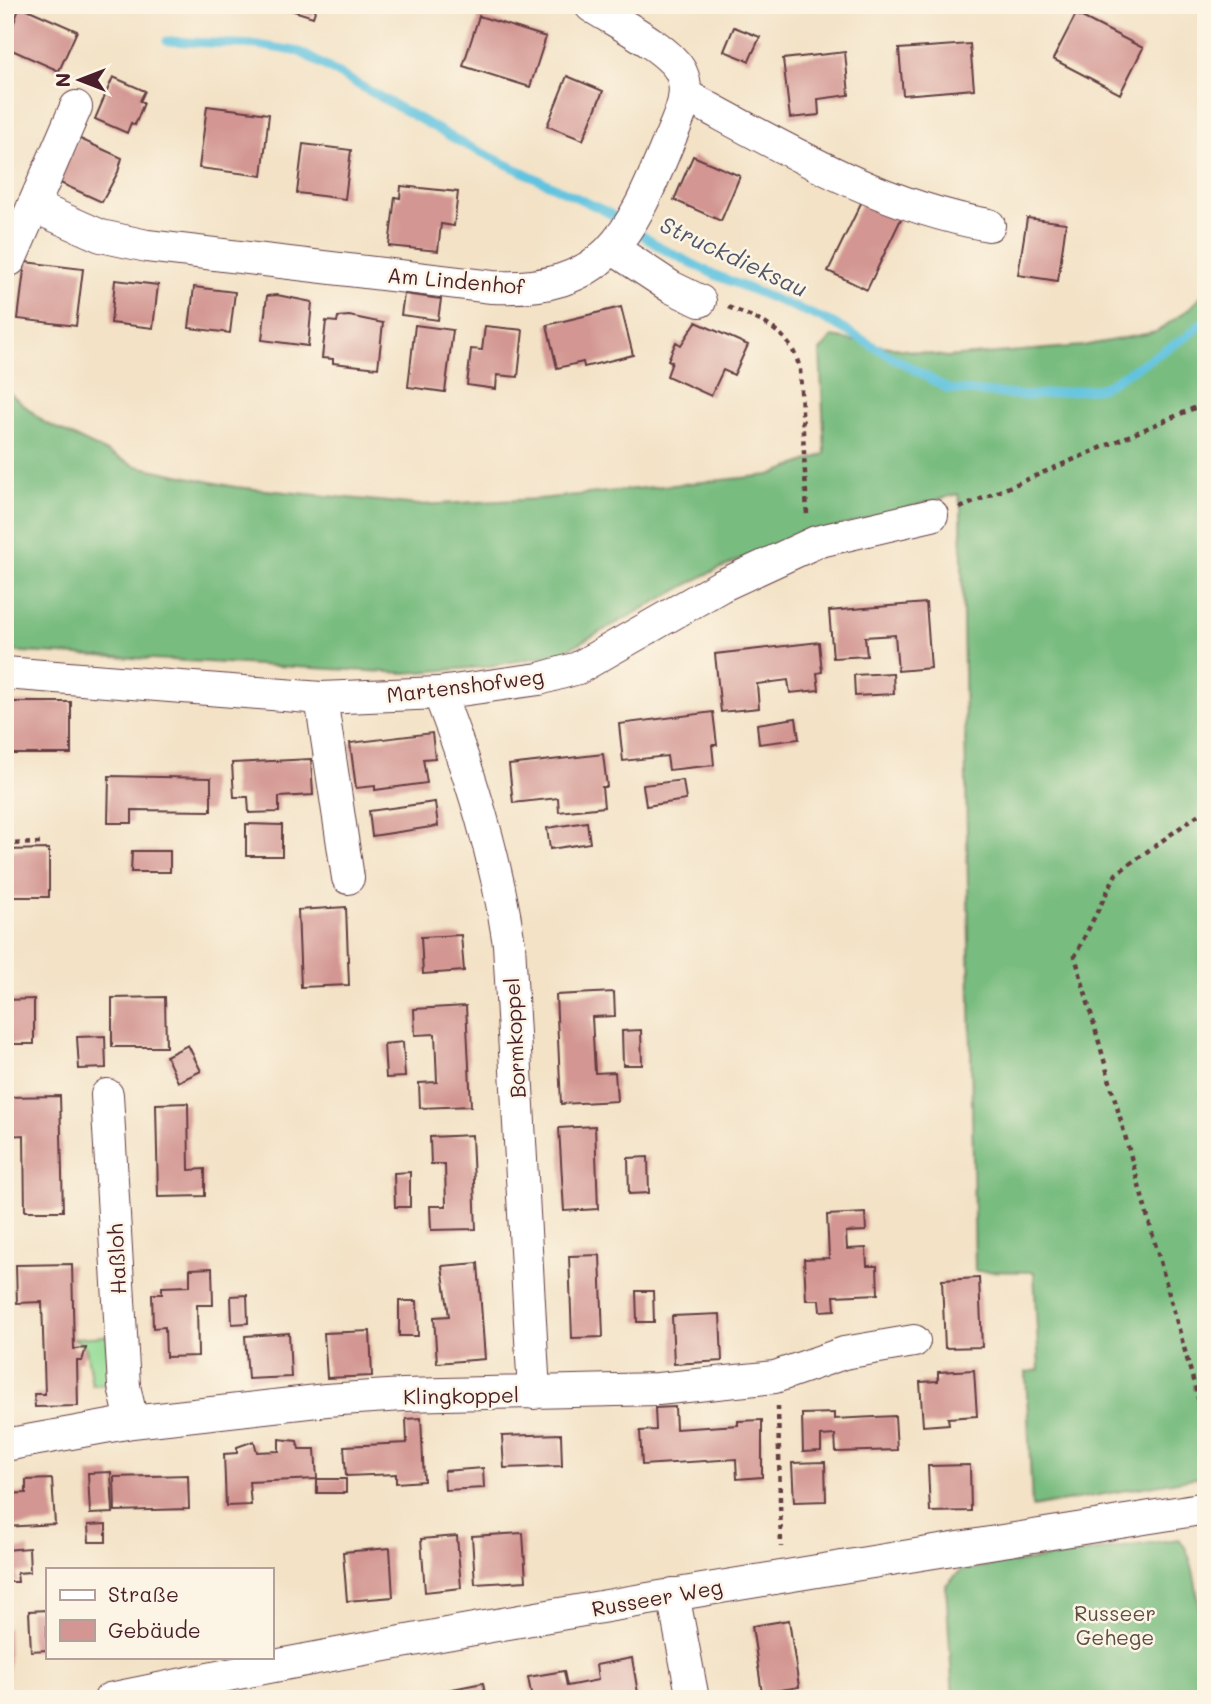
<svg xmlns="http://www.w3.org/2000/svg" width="1211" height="1704" viewBox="0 0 1211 1704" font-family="Mali,sans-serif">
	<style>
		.green { fill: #95dc96; stroke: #707e60; stroke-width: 2 }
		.forest { fill: #78bc7f; stroke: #616e55; stroke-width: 2 }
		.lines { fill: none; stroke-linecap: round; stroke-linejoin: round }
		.stream { stroke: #61c3df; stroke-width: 9 }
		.building { fill: #d39692 }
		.minor-casing { stroke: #633c42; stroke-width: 34 }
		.path { stroke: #633c42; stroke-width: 4.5; stroke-dasharray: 5 5; stroke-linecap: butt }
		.minor { stroke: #fff; stroke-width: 32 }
		.labels { text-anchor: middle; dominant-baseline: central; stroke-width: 5; stroke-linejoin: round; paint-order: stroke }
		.street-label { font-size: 21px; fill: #4a1f2b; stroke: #fcf5e5 }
		.park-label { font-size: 21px; fill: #5d4e46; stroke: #fcf5e5 }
		.water-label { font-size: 23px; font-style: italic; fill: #52586a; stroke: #fcf5e5 }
	</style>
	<rect width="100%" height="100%" fill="#fcf5e5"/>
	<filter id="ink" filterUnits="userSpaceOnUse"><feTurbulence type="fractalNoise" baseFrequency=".0143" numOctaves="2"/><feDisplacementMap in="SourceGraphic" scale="14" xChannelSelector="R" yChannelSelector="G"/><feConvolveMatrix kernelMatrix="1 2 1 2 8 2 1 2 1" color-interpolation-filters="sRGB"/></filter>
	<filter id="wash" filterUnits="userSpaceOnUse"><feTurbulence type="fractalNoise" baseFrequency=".00686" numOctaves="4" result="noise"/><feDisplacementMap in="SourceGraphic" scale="28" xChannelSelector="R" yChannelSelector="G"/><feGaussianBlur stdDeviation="1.57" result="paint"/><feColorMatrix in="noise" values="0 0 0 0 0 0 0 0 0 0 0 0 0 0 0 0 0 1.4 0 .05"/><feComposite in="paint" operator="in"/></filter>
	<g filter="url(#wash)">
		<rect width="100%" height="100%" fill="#f3e2c6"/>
		<path class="green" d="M107,1336L110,1384L92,1385L86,1348L74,1338Z"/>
		<path class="forest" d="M1206,290V1476L1032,1507L1026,1372L1039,1370L1034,1272L975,1271L961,508L958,494L779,543L707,574L561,653L484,667L405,673L5,651V389L45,423L136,466L235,487L419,505L539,499L770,475L825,454L820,351L832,337L947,357L1083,346L1156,332L1189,309Z
			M1179,1539C1204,1565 1200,1661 1203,1699H953L946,1585L961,1570Z"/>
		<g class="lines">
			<path class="stream" d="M167,41L258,45L300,52L464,144L607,212L663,249L715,275L833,323L948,389L1027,396L1102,388L1188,336L1206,319"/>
		</g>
		<g id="blocks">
			<path class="building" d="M275,5H317L313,17Z
				M20,6L77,31L59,71L5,47Z
				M1076,14L1143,48L1120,94L1053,59Z
				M479,16L546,37L530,87L463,66Z
				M734,27L760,37L749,61L724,51Z
				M970,44L974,89L903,95L899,49Z
				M845,52L849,95L818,99L819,115L790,118L783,59Z
				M567,76L603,91L583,140L547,126Z
				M113,77L145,91L140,101L144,103L135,125L131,123L127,133L95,119Z
				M207,106L269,114L262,176L199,168Z
				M78,138L122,158L118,172L102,202L58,182Z
				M303,144L351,150L345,199L297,193Z
				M693,156L740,176L721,221L674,200Z
				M401,186L458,192L454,226L441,224L438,251L389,246L395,197L400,198Z
				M863,199L902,217L867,290L828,271Z
				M1027,218L1066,223L1058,281L1018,275Z
				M25,262L83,269L76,326L18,319Z
				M115,280L158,285L153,328L111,323Z
				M194,287L235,292L230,333L189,328Z
				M404,294L441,299L438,320L401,315Z
				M277,295L312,302L308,346L262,340L267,296Z
				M621,307L633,355L584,367L583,362L557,368L547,325Z
				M349,316L383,323L378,368L333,363V359L322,358L326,321L337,322L338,317Z
				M696,322L748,345L734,375L723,370L711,396L667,376L672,362L668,360L676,342L681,345Z
				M415,325L453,330L445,392L408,387Z
				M485,326L523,330L518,377L497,375L496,389L467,385L471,349L482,350Z
				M926,603L931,668L898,671L895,635L865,637L867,656L833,658L829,611Z
				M819,642L822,672L817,673L819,690L790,693L788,680L757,684L759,708L721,712L715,654Z
				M893,673L894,694L855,696L854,675Z
				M5,702H71V754H5Z
				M713,712L717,745H712L714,765L669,770L667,756L623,761L619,724Z
				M796,718L799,739L759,744L757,724Z
				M432,733L435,758L423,759L427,783L375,790V786L356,788L350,743Z
				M603,754L607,787H602L604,807L559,812L558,798L513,803L509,765Z
				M311,759L313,795L279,797V812L249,813L248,797H234L232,763Z
				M109,776L211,778V811L132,810V823H108Z
				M683,780L686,800L646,806L643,785Z
				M435,802L438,826L372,836L369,811Z
				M587,822L590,843L550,849L547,828Z
				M246,824L282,825V856H246Z
				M49,849V897H5V850Z
				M132,851H170V872H131Z
				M346,907L349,985L301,987L298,910Z
				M461,935L464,971L423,974L421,937Z
				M614,992L615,1016L592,1017L595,1073L615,1072L617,1101L561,1104L556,995Z
				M165,997L166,1047H112V998Z
				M34,999V1044H5V1000Z
				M466,1006L471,1106L420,1108L419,1083L437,1082L435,1034L415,1035L414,1009Z
				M641,1030L642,1065H623L622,1031Z
				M105,1036L106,1068L79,1069L77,1037Z
				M403,1042L405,1077L386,1078L384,1044Z
				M188,1045L201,1071L178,1082L166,1056Z
				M60,1096L63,1211H25L24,1135L5,1136V1097Z
				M188,1103L189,1170L205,1169V1196L158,1197L156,1104Z
				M595,1126L598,1209L564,1211L559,1128Z
				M472,1135L476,1229L431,1230L430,1206H446L445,1164H431L430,1137Z
				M648,1157L649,1193L629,1194L628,1158Z
				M410,1172V1207H395L394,1173Z
				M865,1213L866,1231L846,1232L847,1249L866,1248L867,1266H877L878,1294L834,1296L835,1310L820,1311L819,1300H806L804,1259L829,1258L827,1215Z
				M600,1255L603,1337L572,1338L569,1256Z
				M478,1263L485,1359L437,1363L434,1317L449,1316L442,1266Z
				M72,1264L74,1349L86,1348L82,1361H77L78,1406L35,1407L34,1394H45L42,1302L17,1303L16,1265Z
				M212,1268L213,1305H197L198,1356L166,1357L165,1327L153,1328L152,1294H162V1287L190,1286V1269Z
				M979,1278L982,1347L945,1348L942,1280Z
				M636,1291H653L654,1322H637Z
				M247,1295L248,1323L232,1324L231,1296Z
				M399,1301H417L418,1336H399Z
				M720,1314L722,1361L674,1364L672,1316Z
				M370,1331L372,1376L327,1378L324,1333Z
				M289,1333L291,1377L248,1379L245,1336Z
				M974,1370L977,1416L948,1418L949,1424L923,1426L920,1382L938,1381V1372Z
				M675,1407L676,1429L738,1425V1421L762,1420V1477L737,1479L736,1459L642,1465L640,1431L656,1430L655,1408Z
				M834,1413V1419L895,1416L897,1450L836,1452L835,1435L821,1436V1451L803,1452L802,1414Z
				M421,1418L424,1481L396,1483V1474L346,1476L344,1446L407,1443L406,1419Z
				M561,1434L562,1466L504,1468L502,1436Z
				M279,1439L297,1441L299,1449H315L317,1479H346V1493H317V1479L249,1482L251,1505L226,1506L224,1454L237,1453V1447L254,1441L257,1452L279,1451Z
				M825,1462L826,1501L794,1502L792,1463Z
				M970,1465L971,1511L930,1512L928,1466Z
				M483,1468L484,1488L445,1490L444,1471Z
				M111,1472L113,1513L90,1514L88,1473Z
				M188,1475L189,1509L115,1511L114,1477Z
				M52,1479L55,1524L5,1527V1494L26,1493V1480Z
				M106,1524V1542H89L88,1525Z
				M523,1533L526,1581L475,1584L472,1536Z
				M457,1536L461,1588L425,1592L421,1539Z
				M29,1548L30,1572L17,1573L18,1582H5V1550Z
				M390,1548L393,1597L347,1601L343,1552Z
				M47,1610V1650L31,1651L29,1611Z
				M789,1620L799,1687L762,1693L752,1626Z
				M5,1628H8L9,1671H5Z
				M632,1658L639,1699H532L528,1677L564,1671L567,1686L598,1680L596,1665Z
				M483,1683L486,1699H449L447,1690Z"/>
		</g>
	</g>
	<g filter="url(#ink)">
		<use href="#blocks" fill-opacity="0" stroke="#633c42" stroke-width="2"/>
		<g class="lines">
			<g class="minor-casing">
				<path id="minor" d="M685,95C782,147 879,206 989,225
					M33,206L101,236L147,246L492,287C605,292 630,236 668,143C677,121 692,95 681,72C669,48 614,21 591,6
					M612,248L671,287L700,301
					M10,260L76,107
					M5,673L321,698L439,693L539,679L578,668L721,586L816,542L932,515
					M439,693C471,776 496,856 509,944L534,1393
					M321,698L348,878
					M107,1095L124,1386L132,1422
					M5,1445L132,1422L326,1400L403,1395L658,1389L775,1377L844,1353L914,1341
					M673,1594L693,1699
					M110,1699C473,1623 840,1568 1206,1508"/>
			</g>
			<path class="path" d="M728,307C762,321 790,330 800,369L807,515
				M960,508L1206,403
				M5,844L40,843
				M778,1406L781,1547
				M1203,1480L1205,1423L1075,956L1116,874L1206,809
				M1204,1538L1206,1595"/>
			<use href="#minor" class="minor"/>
		</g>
	</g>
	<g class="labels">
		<g class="street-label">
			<text transform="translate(456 280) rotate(5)">Am Lindenhof</text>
			<text transform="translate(465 685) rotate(-7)">Martenshofweg</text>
			<text transform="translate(514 1038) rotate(-93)">Bormkoppel</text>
			<text transform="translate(116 1259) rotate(-93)">Haßloh</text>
			<text transform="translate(461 1395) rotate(-1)">Klingkoppel</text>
			<text transform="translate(657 1597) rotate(-10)">Russeer Weg</text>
		</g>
		<g class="park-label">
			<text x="1115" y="1612">Russeer<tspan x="1115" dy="24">Gehege</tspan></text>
		</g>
		<g class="water-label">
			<text transform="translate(734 256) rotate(25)">Struckdieksau</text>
		</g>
	</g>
	<rect width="1211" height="1704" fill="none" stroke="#fcf5e5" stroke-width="28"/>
	<rect x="46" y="1568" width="228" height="91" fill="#fcf5e5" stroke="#b59f9b" stroke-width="2"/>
	<rect x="60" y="1590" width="35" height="10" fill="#ffffff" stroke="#b59f9b" stroke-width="2"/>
	<text x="108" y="1602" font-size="21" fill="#4a1f2b">Straße</text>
	<rect x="60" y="1620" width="35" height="21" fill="#d39692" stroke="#b59f9b" stroke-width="2"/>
	<text x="108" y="1638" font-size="21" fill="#4a1f2b">Gebäude</text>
	<g transform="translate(80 80) rotate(270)" stroke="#fcf5e5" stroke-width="5" paint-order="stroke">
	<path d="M0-5L12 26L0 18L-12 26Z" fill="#4a1f2b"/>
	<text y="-10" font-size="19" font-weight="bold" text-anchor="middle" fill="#4a1f2b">N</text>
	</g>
</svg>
